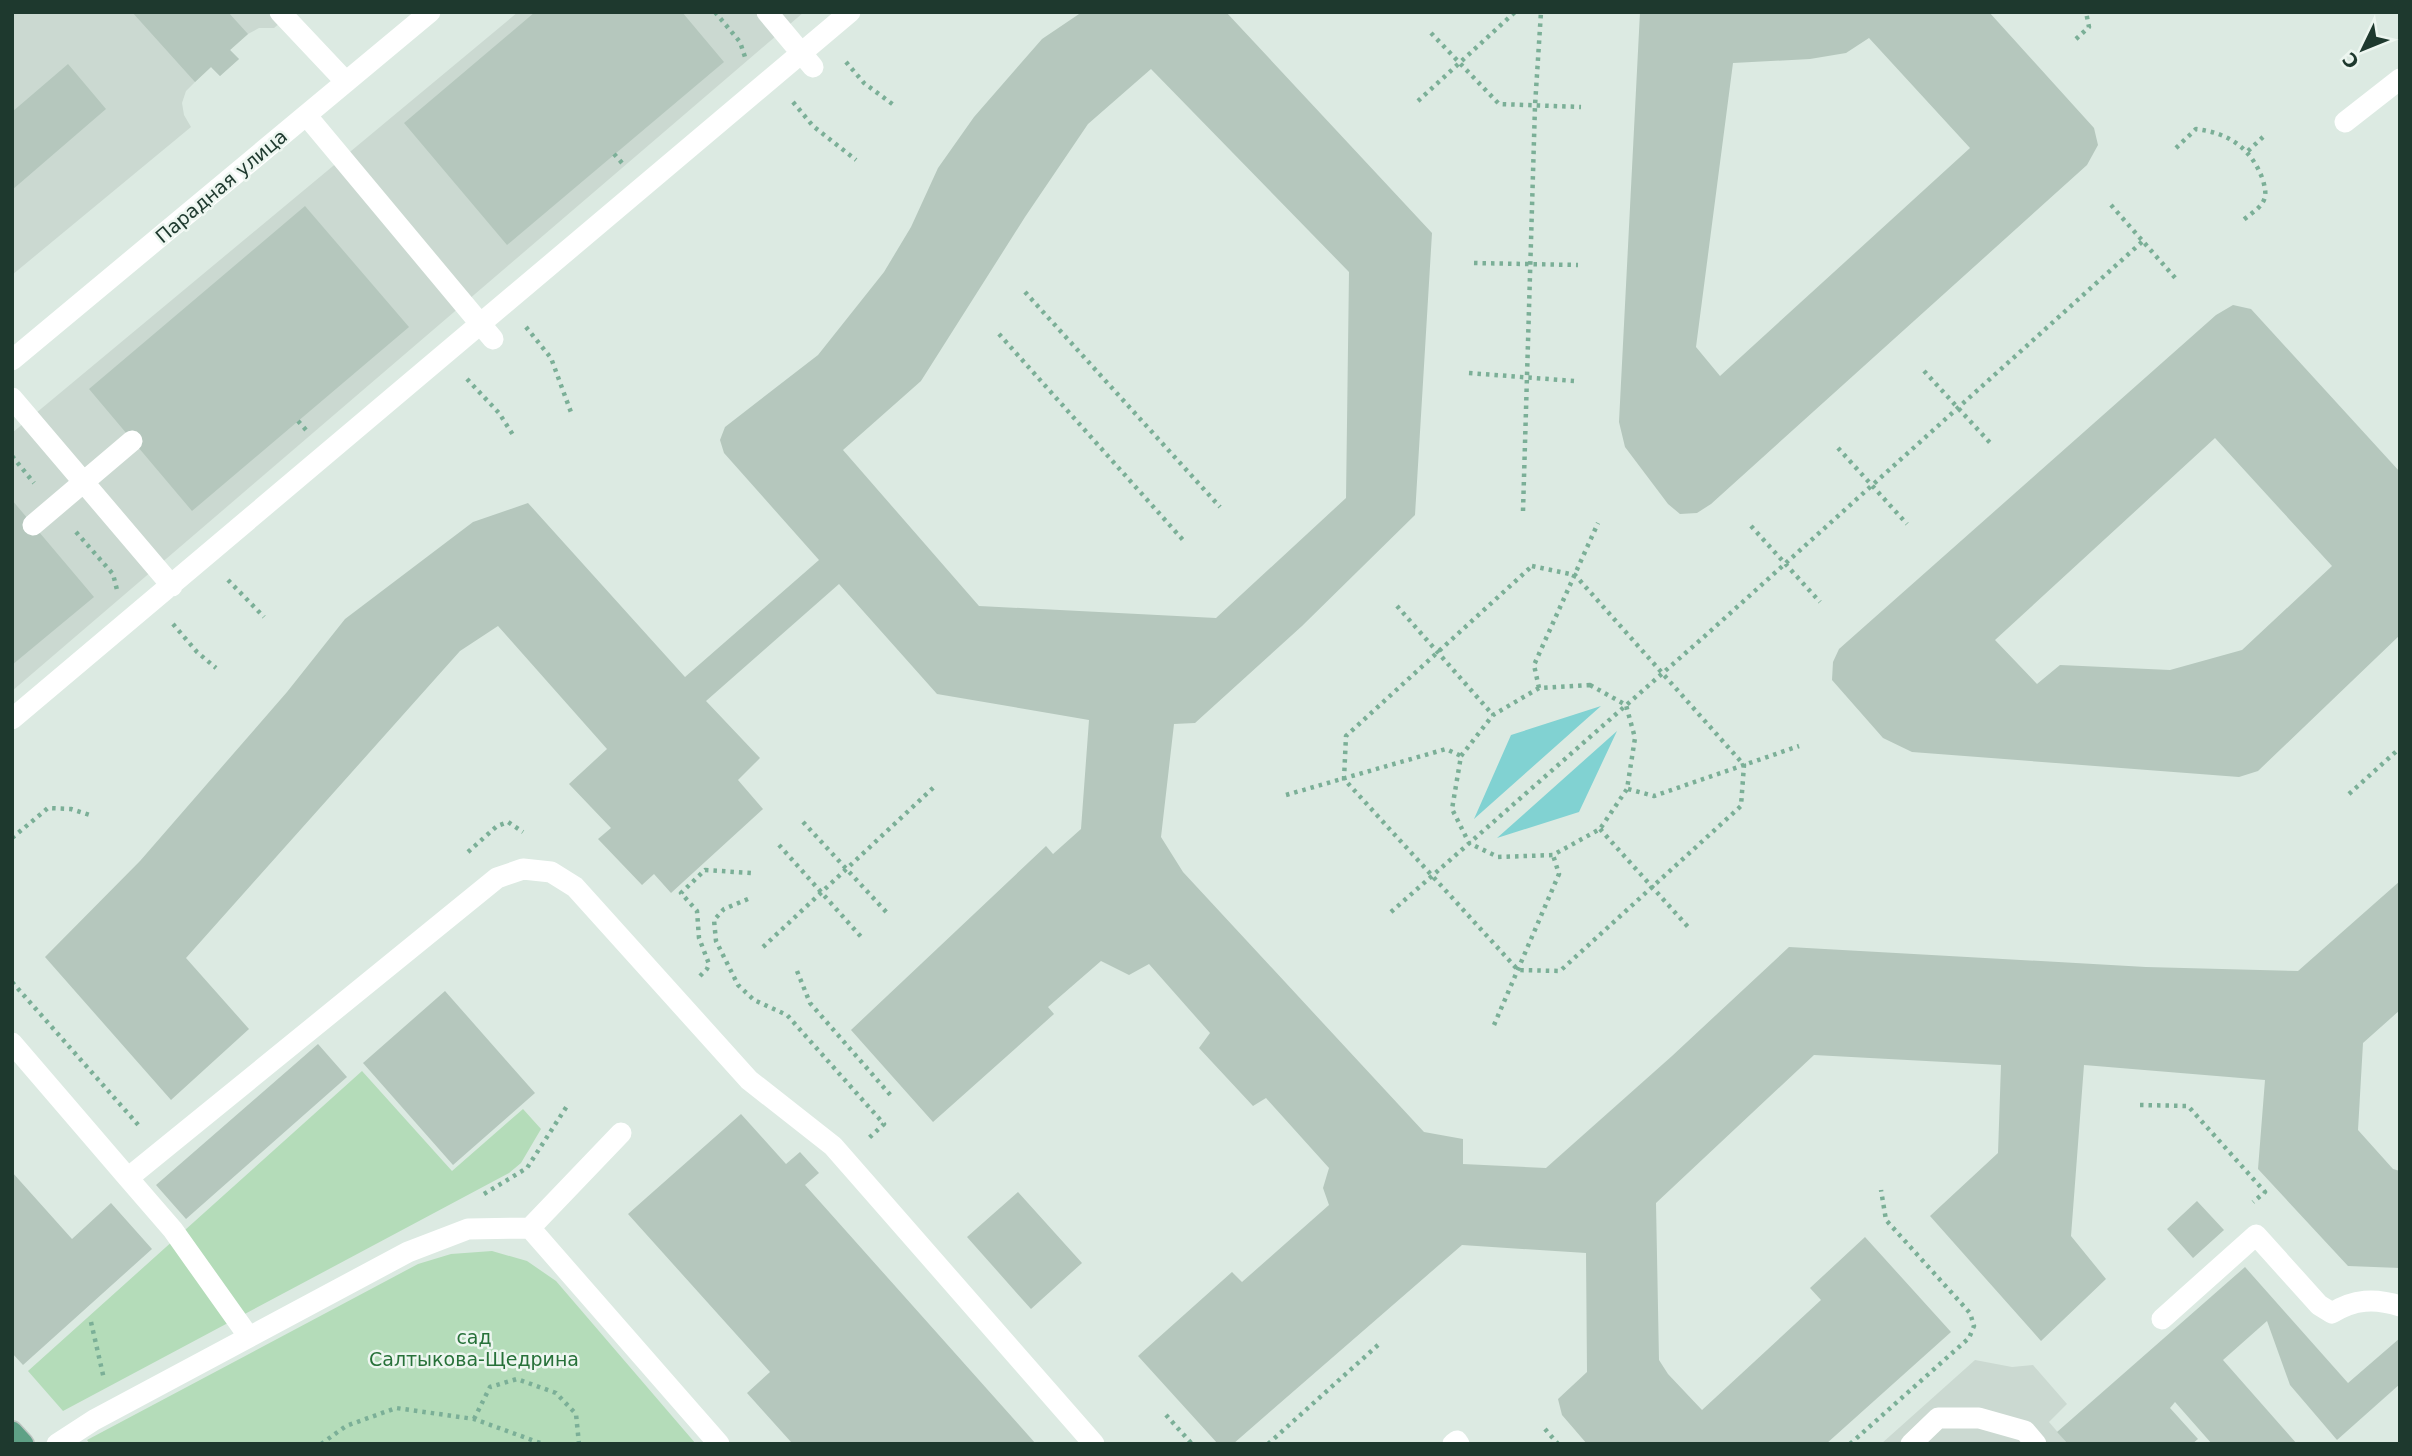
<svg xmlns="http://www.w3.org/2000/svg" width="2412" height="1456" viewBox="0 0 2412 1456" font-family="'DejaVu Sans',sans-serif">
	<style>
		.built { fill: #cbd9d1 }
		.green { fill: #b4dcb9 }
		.water { fill: #81d2d2 }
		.building { fill: #b5c7bd; fill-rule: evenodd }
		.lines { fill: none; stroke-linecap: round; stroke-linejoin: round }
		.major-casing { stroke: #bcc4c0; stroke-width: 24 }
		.path { stroke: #7baf97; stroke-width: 4.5; stroke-dasharray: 3.5 5; stroke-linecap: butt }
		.minor { stroke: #fff; stroke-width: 21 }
		.major { stroke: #5fa186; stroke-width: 21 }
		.labels { text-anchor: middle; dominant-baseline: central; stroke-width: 5; stroke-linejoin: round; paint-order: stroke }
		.street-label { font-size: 19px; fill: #1e392e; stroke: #edf6f0 }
		.park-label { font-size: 19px; fill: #277139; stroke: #edf6f0 }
	</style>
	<rect width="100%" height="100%" fill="#dceae2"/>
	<path class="built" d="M12,12H293L274,28H259L248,34L230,50L239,59L220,76L211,67L195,82L186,91L182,103L184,115L191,127L12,275Z
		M518,12H804L12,691V433Z
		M1975,1360L2012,1367L2033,1365L2067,1404L2049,1422L2068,1444H1881Z"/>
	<path class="green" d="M362,1071L452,1171L523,1109L541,1129L521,1163L509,1173L63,1411L28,1371Z
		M492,1251L527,1261L556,1281L696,1444H90L87,1440L418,1264L451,1254Z"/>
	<path class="water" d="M1601,706L1474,819L1511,735Z
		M1617,731L1579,812L1497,838Z"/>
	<path class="building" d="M132,12H228L248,34L230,50L239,59L220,76L211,67L195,82Z
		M535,12H682L724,62L507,245L404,123Z
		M1082,12H1226L1432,233L1415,515L1302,626L1195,723L1174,724L1161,837L1183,872L1424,1132L1463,1139V1164L1546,1168L1672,1056L1789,947L2146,967L2298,971L2400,881V1010L2363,1043L2358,1130L2393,1169L2400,1171V1268L2348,1266L2258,1169L2265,1080L2084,1065L2071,1236L2106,1279L2041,1341L1930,1216L1998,1153L2001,1065L1814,1055L1656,1203L1659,1360L1668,1374L1702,1410L1821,1300L1810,1288L1865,1237L1951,1332L1826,1444H1587L1562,1415L1558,1399L1587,1372L1586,1253L1462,1245L1233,1444H1218L1138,1356L1232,1272L1242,1282L1329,1205L1323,1188L1329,1168L1266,1098L1253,1106L1199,1048L1210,1033L1149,964L1129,975L1101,961L1048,1007L1054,1014L933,1122L851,1030L1046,846L1053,854L1081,829L1089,720L937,694L839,584L706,701L760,758L738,780L763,809L671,893L654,874L642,885L598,839L611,828L569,784L607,749L498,626L460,651L186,958L249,1029L171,1100L45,957L140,861L287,692L345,619L473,522L528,503L685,677L819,560L724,453L720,440L725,427L818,355L884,272L911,227L938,168L974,117L1042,39ZM1151,69L1349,272L1346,498L1216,618L979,606L843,450L921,381L1025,217L1088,124Z
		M1640,12H1989L2094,128L2098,145L2087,165L1711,504L1697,513L1680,514L1668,504L1625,447L1619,422ZM1869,38L1970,148L1720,376L1696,347L1733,63L1810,59L1846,53Z
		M68,64L106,109L12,190V112Z
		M305,206L409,327L192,511L89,389Z
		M2233,305L2251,309L2400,472V635L2258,771L2239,777L1912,752L1883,738L1832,680L1833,662L1839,649L2216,315ZM2215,438L2332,566L2242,650L2170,670L2060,665L2037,684L1995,640Z
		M12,500L94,597L12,665Z
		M445,991L535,1093L453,1165L363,1063Z
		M318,1044L347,1077L186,1219L156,1185Z
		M741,1114L786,1164L800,1152L819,1173L805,1185L1036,1444L791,1442L747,1393L770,1372L628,1214Z
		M12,1172L72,1239L111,1203L152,1249L23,1365L12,1353Z
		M1018,1192L1082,1263L1031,1309L967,1237Z
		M2197,1201L2224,1230L2193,1258L2167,1229Z
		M2245,1267L2348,1383L2400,1338V1384L2337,1440L2290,1385L2267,1321L2223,1360L2297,1444H2212L2175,1402L2170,1408L2198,1439L2192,1444H2068L2057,1432Z"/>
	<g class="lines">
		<g class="major-casing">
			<path id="major" d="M12,1432L23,1444"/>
		</g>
		<path class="path" d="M715,12L740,42L745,57
			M1431,33L1499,104L1581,107
			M2076,39L2089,27L2086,12
			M846,62L864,83L895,106
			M1418,101L1515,12
			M793,102L813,126L856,160
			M2176,148L2196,129C2229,133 2251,148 2263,180C2265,188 2267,195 2263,202C2259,209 2248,216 2242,221
			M2248,151L2263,137
			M614,154L622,163
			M2111,205L2177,280
			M1474,263L1578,265
			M1025,292L1220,507
			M526,327L551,358L572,415
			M999,334L1183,540
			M1924,371L1993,446
			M1469,373L1574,381
			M467,379L499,413L515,438
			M298,421L306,430
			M1838,448L1907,524
			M12,456L34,483
			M1523,511L1535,106L1541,12
			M1751,526L1820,602
			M76,532L113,574L117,590
			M1532,566L1575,575L1744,765L1741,806L1560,971L1518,970L1344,779L1346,736Z
			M228,580L264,617
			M1397,606L1493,715
			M173,624L197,652L216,668
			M1590,685L1626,705L1635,738L1627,789L1600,829L1553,855L1498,857L1469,843L1452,809L1461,756L1493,715L1539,688Z
			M1539,688L1534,665L1598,523
			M1628,789L1654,796L1799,746
			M2349,794L2400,748
			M1286,795L1446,749L1461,756
			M803,822L889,915
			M1600,829L1689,928
			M12,838L48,808L71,809L93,816
			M779,845L863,939
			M468,852L497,826L508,822L523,832
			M748,899L724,909L714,920L716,941L738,985L754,1000L787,1015L884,1124L869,1138
			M1391,912L1706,635L2143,241
			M763,947L934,787
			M797,971L810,1003L893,1098
			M700,976L707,969L709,964L699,938L697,911L681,893L705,870L751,873
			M12,982L141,1128
			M1494,1025L1559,874L1553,855
			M2140,1105L2188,1106L2265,1192L2253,1202
			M484,1194L527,1168L567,1106
			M91,1322L104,1379
			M1166,1415L1192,1444
			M474,1419L490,1387L517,1379L556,1393L576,1414L579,1444
			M1545,1429L1558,1444
			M321,1444L346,1426L396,1408L474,1419L543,1444
			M1268,1444L1378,1345
			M1850,1444L1969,1338L1974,1326L1970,1313L1886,1220L1881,1190"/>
		<path class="minor" d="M280,12L346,82
			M767,12L813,67
			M306,115L493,339
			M2345,122L2400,79
			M12,360L430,12
			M12,398L172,586
			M33,525L132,441
			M12,719L850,12
			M12,1043L128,1178L497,878L523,869L551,872L575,887L749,1080L833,1146L1094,1444
			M128,1178L173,1230L249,1337
			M530,1228L621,1133
			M2162,1319L2256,1235L2319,1305L2332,1313C2354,1299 2375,1298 2400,1306
			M57,1444L94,1420L408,1252L468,1229L530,1228L719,1444
			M1453,1444L1457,1441L1459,1444
			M1911,1444L1938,1418H1979L2025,1431L2036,1444"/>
		<use href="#major" class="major"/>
	</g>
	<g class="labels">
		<g class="street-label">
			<text transform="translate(221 186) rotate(-40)">Парадная улица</text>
		</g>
		<g class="park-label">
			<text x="474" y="1337">сад<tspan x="474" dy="22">Салтыкова-Щедрина</tspan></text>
		</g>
	</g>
	<rect width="2412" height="1456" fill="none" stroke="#1e392e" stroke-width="28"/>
	<g transform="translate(2363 49) rotate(227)" stroke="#edf6f0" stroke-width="5" paint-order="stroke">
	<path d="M0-5L12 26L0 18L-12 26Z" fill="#1e392e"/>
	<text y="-10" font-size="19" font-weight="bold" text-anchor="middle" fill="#1e392e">С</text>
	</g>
</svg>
